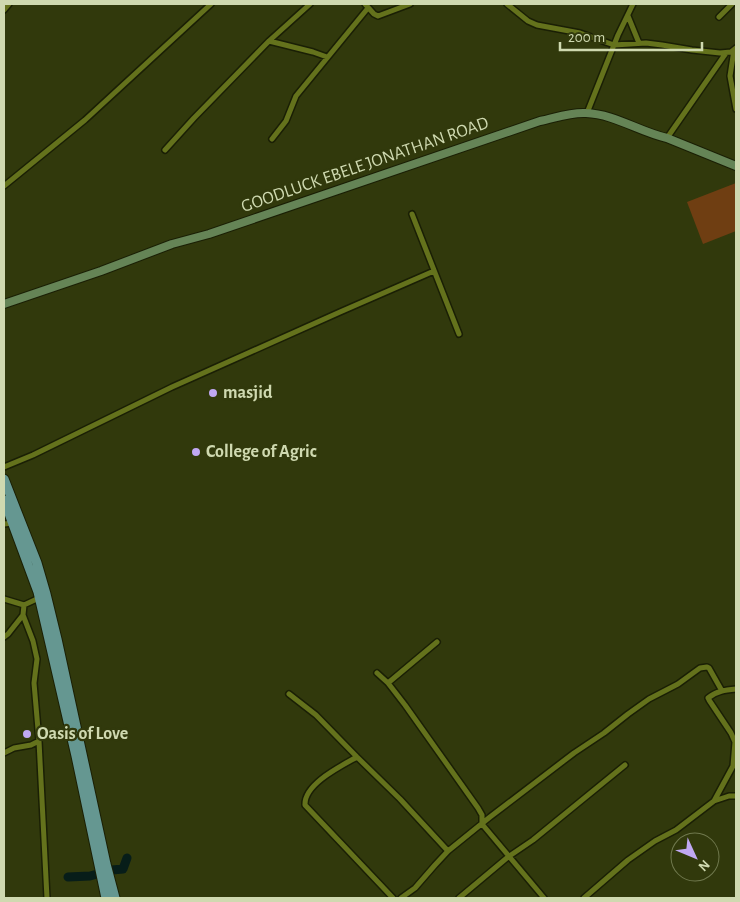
<svg xmlns="http://www.w3.org/2000/svg" width="740" height="902" viewBox="0 0 740 902" font-family="'Alegreya Sans',sans-serif">
	<style>
		.green { fill: #6f3e12 }
		.lines { fill: none; stroke-linecap: round; stroke-linejoin: round }
		.river { stroke: #071d19; stroke-width: 9 }
		.minor-casing { stroke: #1a1f05; stroke-width: 8 }
		.secondary-casing { stroke: #1a1f05; stroke-width: 10 }
		.primary-casing { stroke: #1a1f05; stroke-width: 11 }
		.minor { stroke: #64721c; stroke-width: 5 }
		.secondary { stroke: #658456; stroke-width: 8 }
		.primary { stroke: #659791; stroke-width: 9 }
		.poi-dot { fill: #c0a8f3; stroke: #31390c; stroke-width: 2 }
		.labels { text-anchor: middle; dominant-baseline: central; stroke-width: 4.5; stroke-linejoin: round; paint-order: stroke }
		.street-label { font-size: 18px; fill: #cfd9b0; stroke: #31390c }
		.poi-label { font-size: 18px; font-weight: bold; fill: #cfd9b0; stroke: #31390c; text-anchor: start }
	</style>
	<rect width="100%" height="100%" fill="#31390c"/>
	<path class="green" d="M736,183V231L703,244L687,202Z"/>
	<g class="lines">
		<path class="river" d="M68,877L90,876L112,870L123,869L127,858"/>
		<g class="minor-casing">
			<path id="minor" d="M365,4L374,14L378,16L410,4
				M507,4L528,21L537,25L580,33L614,45L587,113
				M633,4L618,35L614,45L646,43L662,45L692,50L720,53L731,52L736,48
				M4,10L9,4
				M628,16L639,43
				M719,17L732,4
				M269,41L313,52L327,57
				M734,50L730,76L736,109
				M667,138L726,53
				M272,139L286,121L296,96L368,8
				M165,150L194,118L269,41L310,4
				M4,186L85,120L211,4
				M412,214L459,334
				M4,467L33,455L172,387L340,312L434,271
				M4,524L13,523
				M4,599L24,605L39,598
				M4,637L8,634L23,615
				M377,673L388,683L405,705L478,808L482,815V824L544,898
				M388,683L437,642
				M289,694L316,715L357,757L400,799L448,851
				M39,741L47,898
				M4,753L14,748L31,745L39,741L34,683L37,659L33,641L23,615L24,605
				M357,757C341,766 304,784 305,805L393,898
				M714,801L729,796H736
				M401,898L415,888L435,865L448,851L490,817L574,753L604,733L628,714L649,699L678,684L700,668L707,667L709,668L722,691
				M459,898L508,857L533,840L625,765
				M584,898L628,860L655,841L676,830L714,801L733,766L735,742L731,733L709,700L708,698C716,691 726,690 736,689"/>
		</g>
		<g class="secondary-casing">
			<path id="secondary" d="M4,304L101,271L172,244L209,234L540,121C555,118 570,112 586,113C614,114 640,132 667,138L736,166"/>
		</g>
		<g class="primary-casing">
			<path id="primary" d="M4,479L24,530L37,563L46,594L57,639L106,864L115,898
				M4,500L38,592L76,756L106,898"/>
		</g>
		<use href="#minor" class="minor"/>
		<use href="#secondary" class="secondary"/>
		<use href="#primary" class="primary"/>
	</g>
	<g class="poi-dot">
		<circle cx="213" cy="393" r="5"/>
		<circle cx="196" cy="452" r="5"/>
		<circle cx="27" cy="734" r="5"/>
	</g>
	<g class="labels">
		<g class="street-label">
			<text transform="translate(365 165) rotate(-19)">GOODLUCK EBELE JONATHAN ROAD</text>
		</g>
		<g class="poi-label">
			<text x="223" y="393">masjid</text>
			<text x="206" y="452">College of Agric</text>
			<text x="37" y="734">Oasis of Love</text>
		</g>
	</g>
	<rect width="740" height="902" fill="none" stroke="#cfd9b0" stroke-width="10"/>
	<g transform="translate(695 857) rotate(134)"><circle r="24" fill="#31390c" stroke="#70794e"/>
	<path d="M0-4L9 19L0 12L-9 19Z" fill="#c0a8f3"/>
	<text y="-8" font-size="14" font-weight="bold" text-anchor="middle" fill="#cfd9b0">N</text>
	</g>
	<path d="M560 42v8h142v-8" fill="none" stroke="#cfd9b0" stroke-width="2.5"/>
	<text x="568" y="42" font-size="15" fill="#cfd9b0" stroke="#31390c" stroke-width="4" paint-order="stroke">200 m</text>
</svg>
